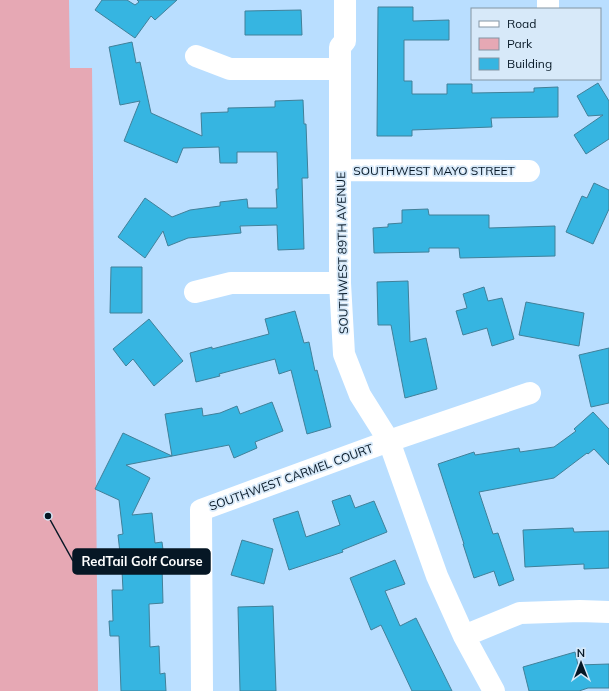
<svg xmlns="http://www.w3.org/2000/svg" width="609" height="691" viewBox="0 0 609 691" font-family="Mulish,sans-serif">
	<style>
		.green { fill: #e6a8b4 }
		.building { fill: #36b5e1; stroke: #418099 }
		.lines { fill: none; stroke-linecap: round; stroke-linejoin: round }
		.minor { stroke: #fff; stroke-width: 22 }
		.labels { text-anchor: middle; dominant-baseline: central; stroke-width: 3.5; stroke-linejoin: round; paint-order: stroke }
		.street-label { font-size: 12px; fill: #061725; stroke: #d7e9f9 }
		.leader { fill: none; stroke: #061725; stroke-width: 1.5 }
		.callout-dot { fill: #061725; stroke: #d7e9f9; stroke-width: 1.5 }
		.callout { fill: #061725; stroke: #061725; stroke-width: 1.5 }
		.callout-label { font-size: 13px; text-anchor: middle; font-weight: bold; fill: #fff }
	</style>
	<rect width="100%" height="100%" fill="#b9deff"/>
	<path class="green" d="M0,0H69L70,68H92L98,691H0Z"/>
	<path class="building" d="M102,0H127L135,5L139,2L137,0H177L155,20L151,16L135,38L95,10Z
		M378,7H413V21L449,20V40H404V81H412V94H447V84H472V93L534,92V88L558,87V117L491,118L492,127L412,130V136H377Z
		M301,10L302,35H245V11Z
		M132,42L136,63L140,62L151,113L202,136L201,113L228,112V108L275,107V101L303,100L304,124H306L308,178H302L304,249L278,250L277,225L240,226L241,233L188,238L168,246L163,231L145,258L118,237L145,198L172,217L190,210L220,206V202L247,199L248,208H277L276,189H278L277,152H237V163H220L219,147L183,148L177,163L124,141L140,101L120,105L109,47Z
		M598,83L609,101V139L586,154L574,135L603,115L588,116L577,96Z
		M594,183L609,190V209L593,244L566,232L582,196L587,198Z
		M428,209L429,215H489V228L555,226V256L460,258L459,248H429V252L374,253L373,228L388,227V224L402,223V210Z
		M111,267H142V313H110Z
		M408,281L410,342L426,338L437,389L405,398L391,325H378L377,282Z
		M484,287L488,301L502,298L514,339L492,346L487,328L463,335L456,311L467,308L463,294Z
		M526,302L584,313L579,346L519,335Z
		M295,311L304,343L309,342L315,371L317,370L331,427L307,434L291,370L279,374L275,359L219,374L220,376L196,382L190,353L212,347V349L269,334L265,319Z
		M149,319L183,361L154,386L133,359L126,366L113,349Z
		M609,348V403L591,407L579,355Z
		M272,402L283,431L255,442L257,448L234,458L229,445L126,465L150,478L132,515L152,513L155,543L162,542L165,565L162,566L163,603L149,604L150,647L159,646L160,674L165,673L166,691H121L119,636H110L109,621H113L112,590H123L122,571L118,535L123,534L119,500L95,489L123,433L172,456L165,414L202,408L203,416L220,413L237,406L240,414Z
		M593,412L609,429V465L594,449L588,454L587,453L554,478L479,492L493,534L498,533L514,580L499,586L494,571L474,578L463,544H464L438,464L474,452L475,455L519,448L520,452L554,447L576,431L574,429Z
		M350,495L355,508L374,501L387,532L342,550L343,552L289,570L273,519L298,511L306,537L340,525L332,501Z
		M573,528L574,532L609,531V568L584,569V564L525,567L523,530Z
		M242,540L273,549L264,584L231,575Z
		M395,560L405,584L385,591L400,626L416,618L452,691H412L381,625L371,630L350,578Z
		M273,606L276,691H240L238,607Z
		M575,652L578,665L609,664V688H588L579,691H529L523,667Z"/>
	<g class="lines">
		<path class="minor" d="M345,0V41L340,47V283L344,354L360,395L389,441L437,576L464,636L494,691
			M548,9V0
			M196,56L230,69H340
			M340,170L529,171
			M195,292L231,283H340
			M464,636L520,613L580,611L609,612
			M202,691L201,510L389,441L530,393"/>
	</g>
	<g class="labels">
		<g class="street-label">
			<text x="434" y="170">SOUTHWEST MAYO STREET</text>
			<text transform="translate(342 253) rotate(-91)">SOUTHWEST 89TH AVENUE</text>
			<text transform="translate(291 477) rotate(-20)">SOUTHWEST CARMEL COURT</text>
		</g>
	</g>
	<path class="leader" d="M48 516L73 561"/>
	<circle class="callout-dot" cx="48" cy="516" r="4"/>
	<rect class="callout" x="73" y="549" width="137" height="25" rx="4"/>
	<g class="callout-label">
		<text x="142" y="566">RedTail Golf Course</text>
	</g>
	<rect x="471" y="8" width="130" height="72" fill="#d7e9f9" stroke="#8395a4"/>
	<rect x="479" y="21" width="20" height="6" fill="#ffffff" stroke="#8395a4"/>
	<text x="507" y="28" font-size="12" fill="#061725">Road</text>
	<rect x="479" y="38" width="20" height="12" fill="#e6a8b4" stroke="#8395a4"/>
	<text x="507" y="48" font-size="12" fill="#061725">Park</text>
	<rect x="479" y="58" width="20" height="12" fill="#36b5e1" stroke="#8395a4"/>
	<text x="507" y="68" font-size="12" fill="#061725">Building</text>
	<g transform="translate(581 663)" stroke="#d7e9f9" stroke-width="3" paint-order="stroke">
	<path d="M0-3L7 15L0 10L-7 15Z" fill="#061725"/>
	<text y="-6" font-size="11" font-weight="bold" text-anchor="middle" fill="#061725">N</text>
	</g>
</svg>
